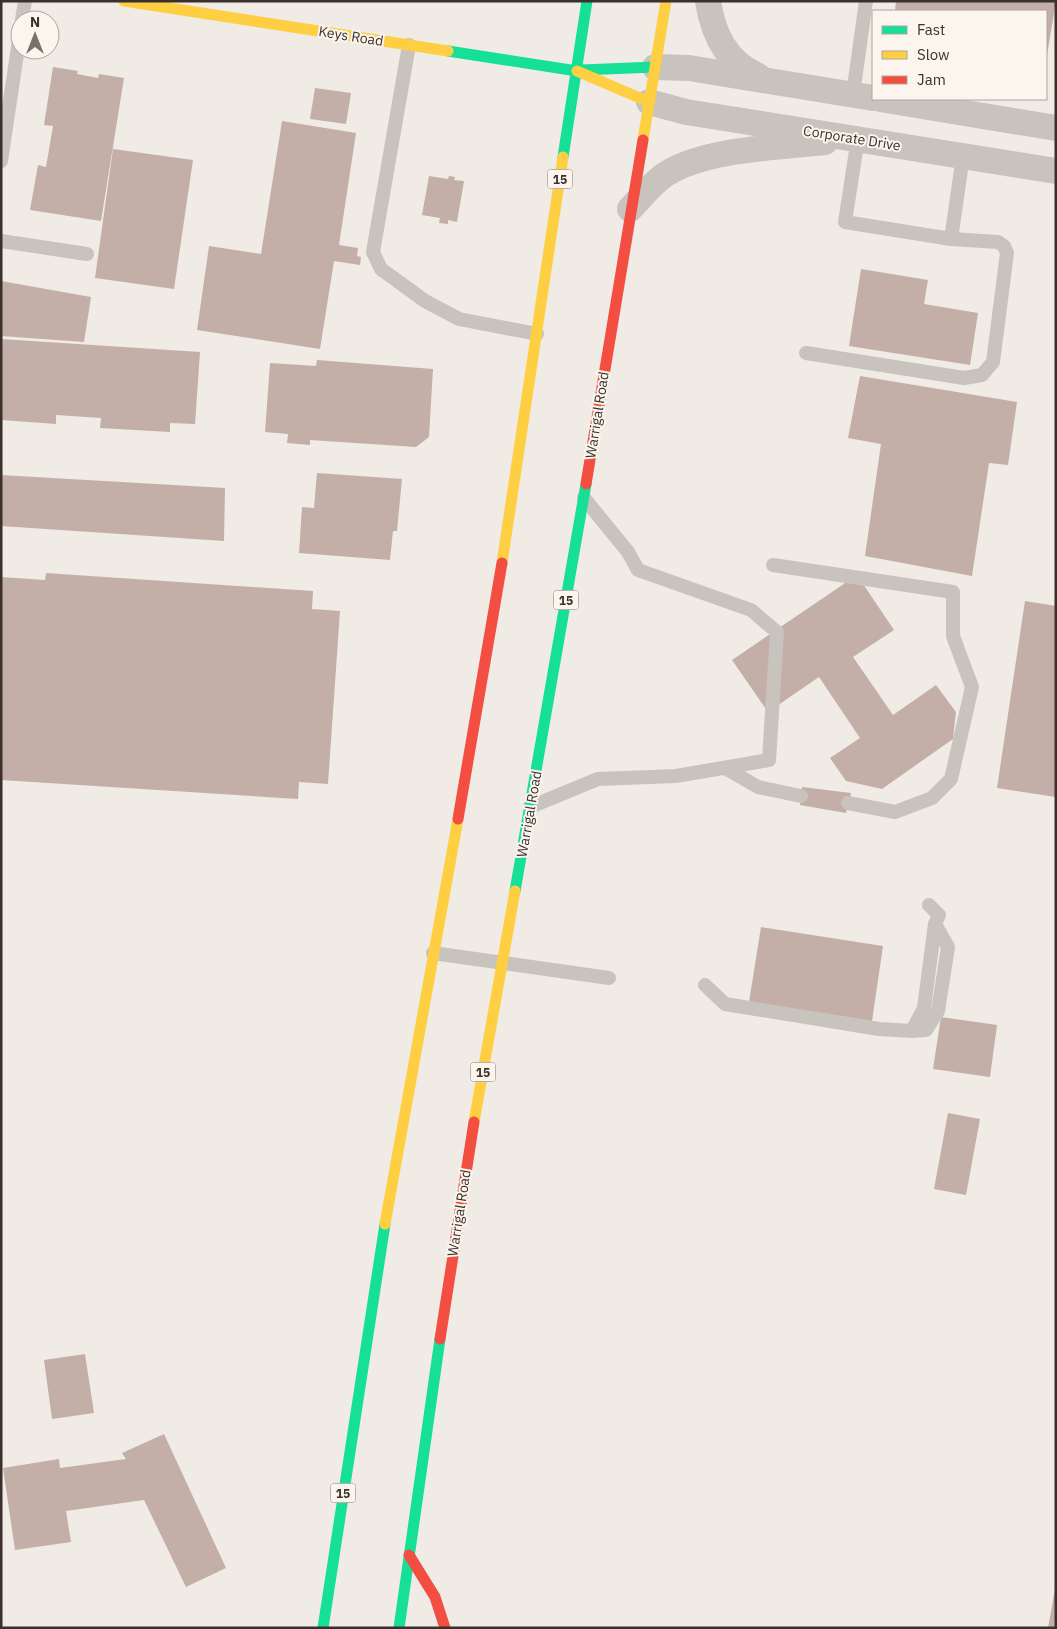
<svg xmlns="http://www.w3.org/2000/svg" width="1057" height="1629" viewBox="0 0 1057 1629" font-family="'IBM Plex Sans',sans-serif">
	<style>
		.building { fill: #c3afa7 }
		.lines { fill: none; stroke-linecap: round; stroke-linejoin: round }
		.lane { stroke: #c9c3be; stroke-width: 14 }
		.street { stroke: #c9c3be; stroke-width: 26 }
		.fast { stroke: #16e098; stroke-width: 11 }
		.slow { stroke: #ffcf43; stroke-width: 11 }
		.jam { stroke: #f24e42; stroke-width: 11 }
		.labels { text-anchor: middle; dominant-baseline: central; stroke-width: 4; stroke-linejoin: round; paint-order: stroke }
		.shield { fill: #fbf5ee; stroke: #756b66; stroke-width: 1 }
		.shield-label { font-size: 12px; font-weight: bold; fill: #3b302b }
		.street-label { font-size: 14px; fill: #3b302b; stroke: #fbf5ee }
	</style>
	<rect width="100%" height="100%" fill="#f0ebe5"/>
	<path class="building" d="M896,1H1056L1047,55L1046,11H895Z
		M53,67L78,71L77,74L98,78L99,74L124,78L101,221L30,210L38,165L46,167L53,126L44,125Z
		M315,88L351,93L346,124L310,119Z
		M282,121L356,133L339,245L358,248L357,256L361,257L360,265L334,261L320,349L197,330L209,246L261,254Z
		M113,149L193,160L174,289L95,278Z
		M429,176L448,179L449,176L455,177L454,180L464,181L457,222L448,220V224L439,223L440,218L422,215Z
		M861,269L928,280L924,304L978,313L970,365L849,346Z
		M1,281L91,297L84,342L1,336Z
		M1,339L200,352L195,424L170,423V432L100,428L101,418L56,415V424L1,420Z
		M317,360L433,369L429,437L416,447L310,440V445L287,443L288,434L265,432L270,363L316,366Z
		M860,376L1017,402L1008,465L989,463L972,576L865,556L881,444L848,438Z
		M317,473L402,479L397,531H393L390,560L299,553L302,507L314,508Z
		M1,475L225,488L224,541L1,526Z
		M46,573L313,591L312,609L340,611L328,784L299,782L298,799L1,780V577L45,580Z
		M857,575L894,630L853,657L893,715L936,685L956,712L953,739L882,789L846,781L830,758L860,738L819,677L768,712L732,660Z
		M1025,601L1056,606V797L997,788Z
		M802,787L851,793L846,813L800,805Z
		M761,927L883,946L872,1021L749,1002Z
		M941,1017L997,1025L990,1077L933,1069Z
		M948,1113L980,1119L966,1195L934,1189Z
		M85,1354L94,1413L52,1419L44,1360Z
		M164,1434L226,1568L186,1587L144,1500L66,1511L71,1542L15,1550L3,1468L59,1459L60,1468L126,1459L122,1453Z
		M1055,1589L1056,1628H1048Z"/>
	<g class="lines">
		<path class="lane" d="M22,20L25,1
			M409,45L373,252L381,269L425,301L459,319L537,334
			M853,94L866,1
			M858,138L845,222L951,239L963,156
			M1,161L20,34
			M1,241L87,254
			M806,353L964,378L982,375L993,362L1007,253L1004,246L998,242L951,239
			M773,565L953,592V636L972,687L951,779L932,798L895,812L848,803
			M725,768L758,787L801,796
			M530,807L598,779L676,776L769,760L777,632L751,610L638,570L628,552L584,498
			M433,953L609,978
			M705,985L725,1004L879,1029L912,1031L924,1008L935,924L939,915L929,905
			M912,1031L926,1030L938,1011L948,947L935,924"/>
		<path class="street" d="M708,1C713,34 726,62 758,76
			M655,67L689,68L873,98
			M880,99L1056,128
			M649,102L686,112L1056,171
			M630,209C642,197 653,182 666,174C705,149 780,147 825,142"/>
		<path class="fast" d="M448,51L577,71
			M581,70L655,67
			M563,157L587,1
			M515,891L586,484
			M323,1628L385,1224
			M399,1628L440,1339"/>
		<path class="slow" d="M124,1L448,51
			M577,71L649,102
			M643,140L666,1
			M502,563L563,157
			M474,1122L515,891
			M385,1224L458,819"/>
		<path class="jam" d="M586,484L643,140
			M458,819L502,563
			M440,1339L474,1122
			M409,1555L435,1597L445,1628"/>
	</g>
	<g class="labels">
		<g class="shield">
			<rect x="547.5" y="169.5" width="25" height="19" rx="4"/>
			<rect x="553.5" y="590.5" width="25" height="19" rx="4"/>
			<rect x="470.5" y="1062.5" width="25" height="19" rx="4"/>
			<rect x="330.5" y="1483.5" width="25" height="19" rx="4"/>
		</g>
		<g class="shield-label">
			<text x="560" y="179">15</text>
			<text x="566" y="600">15</text>
			<text x="483" y="1072">15</text>
			<text x="343" y="1493">15</text>
		</g>
		<g class="street-label">
			<text transform="translate(351 36) rotate(9)">Keys Road</text>
			<text transform="translate(852 138) rotate(9)">Corporate Drive</text>
			<text transform="translate(597 415) rotate(-81)">Warrigal Road</text>
			<text transform="translate(529 814) rotate(-80)">Warrigal Road</text>
			<text transform="translate(459 1213) rotate(-81)">Warrigal Road</text>
		</g>
	</g>
	<rect width="1057" height="1629" fill="none" stroke="#3b302b" stroke-width="5"/>
	<rect x="872" y="10" width="175" height="90" fill="#fbf5ee" stroke="#aea6a0"/>
	<rect x="882" y="26" width="25" height="8" fill="#16e098" stroke="#aea6a0"/>
	<text x="917" y="35" font-size="15" fill="#3b302b">Fast</text>
	<rect x="882" y="51" width="25" height="8" fill="#ffcf43" stroke="#aea6a0"/>
	<text x="917" y="60" font-size="15" fill="#3b302b">Slow</text>
	<rect x="882" y="76" width="25" height="8" fill="#f24e42" stroke="#aea6a0"/>
	<text x="917" y="85" font-size="15" fill="#3b302b">Jam</text>
	<g transform="translate(35 35)"><circle r="24" fill="#fbf5ee" stroke="#aea6a0"/>
	<path d="M0-4L9 19L0 12L-9 19Z" fill="#7a716c"/>
	<text y="-8" font-size="14" font-weight="bold" text-anchor="middle" fill="#3b302b">N</text>
	</g>
</svg>
